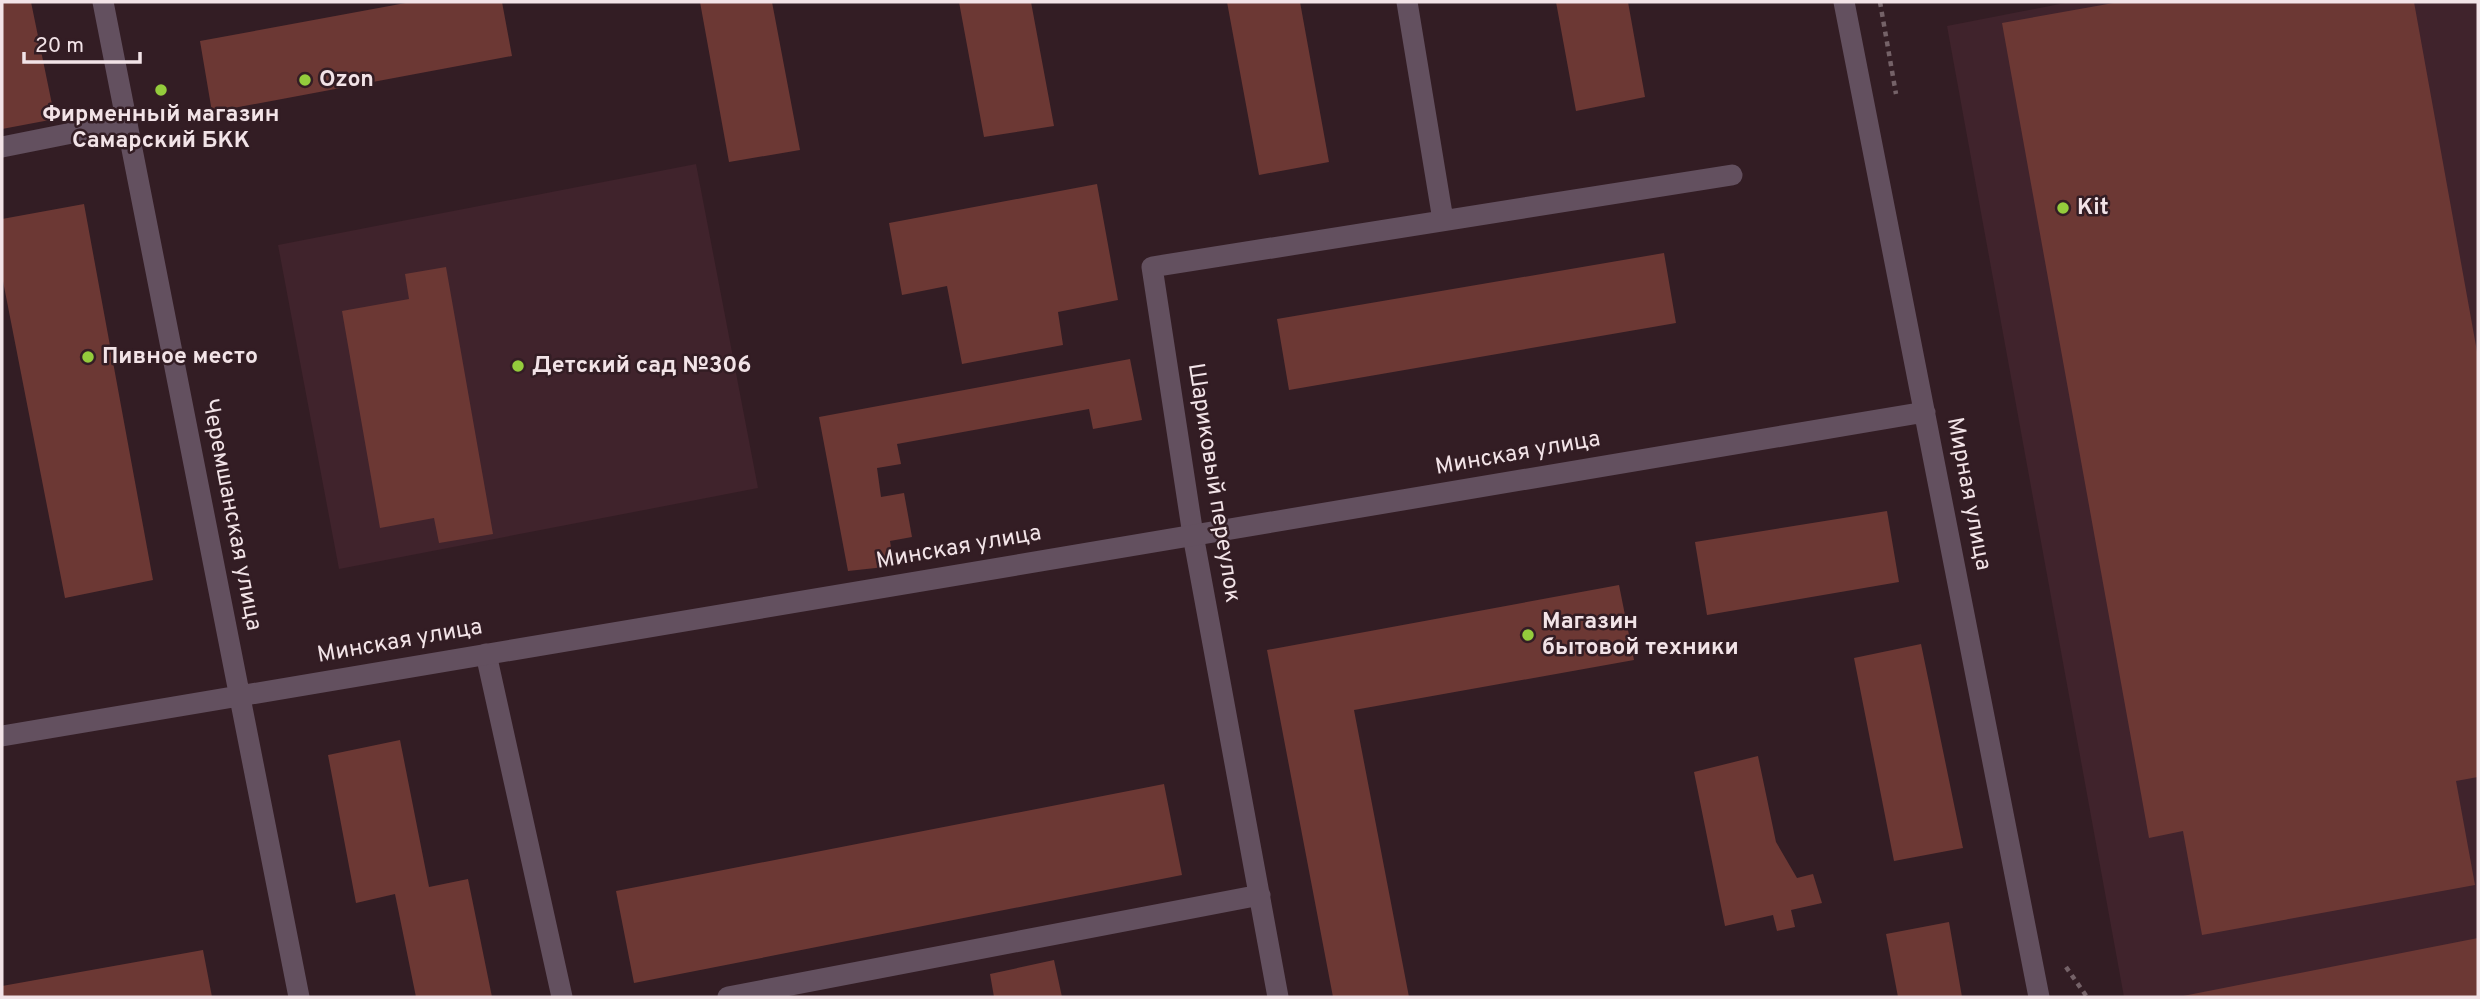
<svg xmlns="http://www.w3.org/2000/svg" width="2480" height="999" viewBox="0 0 2480 999" font-family="Overpass,sans-serif">
	<style>
		.built { fill: #40232c }
		.building { fill: #6c3834 }
		.lines { fill: none; stroke-linecap: round; stroke-linejoin: round }
		.path { stroke: #756268; stroke-width: 4.5; stroke-dasharray: 5 5; stroke-linecap: butt }
		.lane { stroke: #63505f; stroke-width: 21 }
		.street { stroke: #63505f; stroke-width: 21 }
		.poi-dot { fill: #94cc3c; stroke: #331d24; stroke-width: 2.5 }
		.labels { text-anchor: middle; dominant-baseline: central; stroke-width: 5; stroke-linejoin: round; paint-order: stroke }
		.poi-label { font-size: 23px; font-weight: bold; fill: #f2e3e7; stroke: #331d24; text-anchor: start }
		.street-label { font-size: 23px; fill: #f2e3e7; stroke: #331d24 }
	</style>
	<rect width="100%" height="100%" fill="#331d24"/>
	<path class="built" d="M2070,2H2478V997H2124L1947,26Z
		M696,164L758,488L339,569L278,245Z"/>
	<path class="building" d="M2,2H31L55,119L2,129Z
		M411,2H502L512,56L212,112L200,41Z
		M700,2H772L800,150L729,162Z
		M959,2H1031L1054,126L984,137Z
		M1227,2H1300L1329,162L1259,175Z
		M1556,2H1628L1645,97L1576,111Z
		M2119,2H2414L2478,357V777L2456,781L2475,885L2202,935L2183,831L2149,838L2002,23Z
		M1097,184L1118,300L1058,312L1063,345L962,364L947,286L902,295L889,223Z
		M84,204L153,580L65,598L2,276V219Z
		M1664,253L1676,323L1289,390L1277,319Z
		M446,267L493,534L439,543L434,518L380,528L342,311L409,299L405,274Z
		M1130,359L1142,420L1093,429L1089,409L897,444L901,464L877,468L881,497L904,493L912,537L890,541L894,566L848,571L819,417Z
		M1887,511L1899,582L1707,615L1695,542Z
		M1619,585L1634,660L1354,710L1409,997H1333L1267,650Z
		M1921,644L1963,848L1894,861L1854,658Z
		M400,740L429,887L468,879L492,997H416L395,894L356,903L328,755Z
		M1758,756L1776,842L1797,878L1813,874L1822,903L1791,910L1795,927L1777,931L1773,915L1725,926L1694,772Z
		M1164,784L1182,875L634,983L616,891Z
		M1949,922L1962,997H1898L1886,934Z
		M2478,938V997H2183V996Z
		M203,950L212,997H2V986Z
		M1054,960L1062,997H994L990,974Z"/>
	<g class="lines">
		<path class="path" d="M1880,2L1896,94
			M2066,967L2087,997"/>
		<path class="lane" d="M1407,2L1443,220
			M2,147L127,122
			M486,654L562,997
			M728,997L1260,895
			M1278,997L1193,535L1152,267L1732,175"/>
		<path class="street" d="M103,2L299,997
			M1844,2L2039,997
			M2,736L1925,412"/>
	</g>
	<g class="poi-dot">
		<circle cx="305" cy="80" r="7"/>
		<circle cx="161" cy="90" r="7"/>
		<circle cx="2063" cy="208" r="7"/>
		<circle cx="88" cy="357" r="7"/>
		<circle cx="518" cy="366" r="7"/>
		<circle cx="1528" cy="635" r="7"/>
	</g>
	<g class="labels">
		<g class="poi-label">
			<text x="319" y="80">Ozon</text>
			<text x="161" y="115" text-anchor="middle">Фирменный магазин<tspan x="161" dy="26">Самарский БКК</tspan></text>
			<text x="2077" y="208">Kit</text>
			<text x="102" y="357">Пивное место</text>
			<text x="532" y="366">Детский сад №306</text>
			<text x="1542" y="622">Магазин<tspan x="1542" dy="26">бытовой техники</tspan></text>
		</g>
		<g class="street-label">
			<text transform="translate(1518 454) rotate(-10)">Минская улица</text>
			<text transform="translate(1213 483) rotate(81)">Шариковый переулок</text>
			<text transform="translate(1968 494) rotate(79)">Мирная улица</text>
			<text transform="translate(231 515) rotate(79)">Черемшанская улица</text>
			<text transform="translate(959 548) rotate(-10)">Минская улица</text>
			<text transform="translate(400 642) rotate(-10)">Минская улица</text>
		</g>
	</g>
	<rect width="2480" height="999" fill="none" stroke="#f2e3e7" stroke-width="7"/>
	<path d="M24 52v10h116v-10" fill="none" stroke="#f2e3e7" stroke-width="3.5"/>
	<text x="35" y="52" font-size="21" fill="#f2e3e7" stroke="#331d24" stroke-width="5" paint-order="stroke">20 m</text>
</svg>
